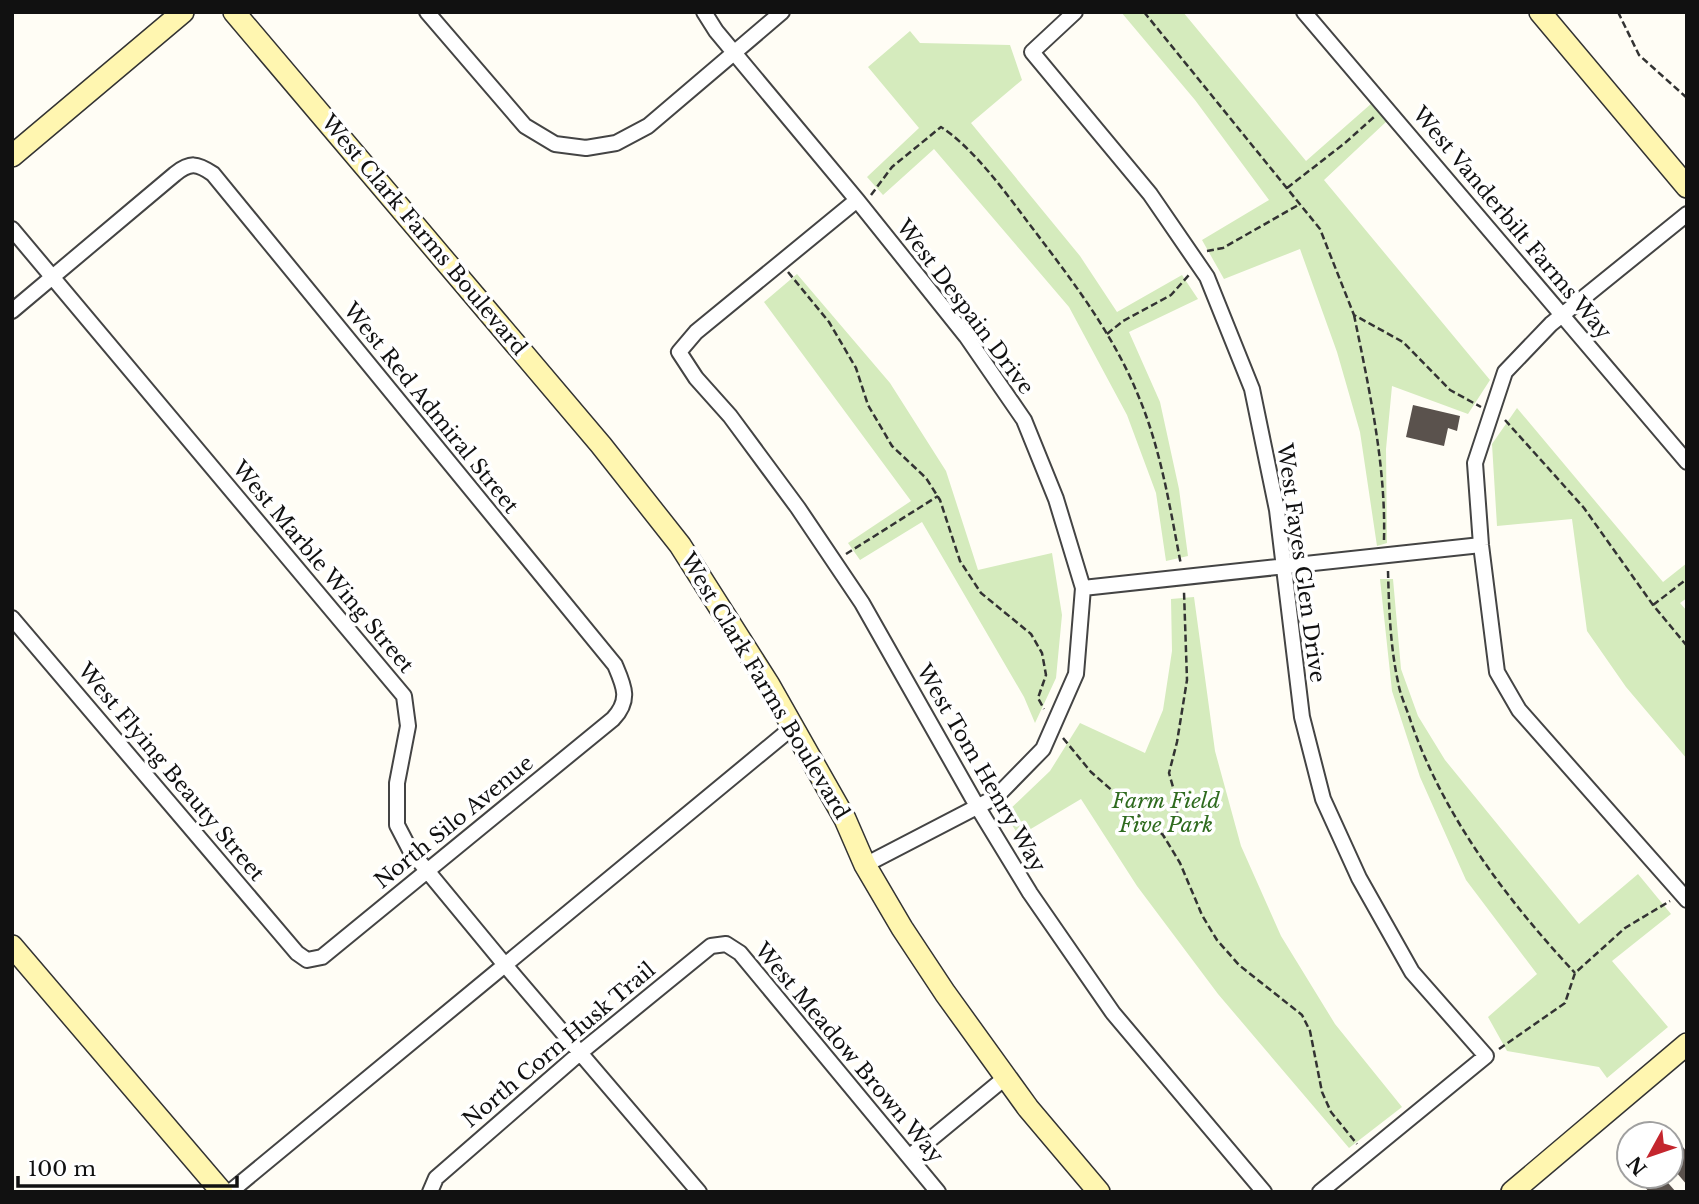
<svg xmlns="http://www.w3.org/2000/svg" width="1699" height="1204" viewBox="0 0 1699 1204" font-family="'Libre Baskerville',serif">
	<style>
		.green { fill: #d5ebbd }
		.building { fill: #5a524d }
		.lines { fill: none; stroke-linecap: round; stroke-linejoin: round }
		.street-casing { stroke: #444; stroke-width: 18 }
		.secondary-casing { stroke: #333; stroke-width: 24 }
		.path { stroke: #333; stroke-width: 2.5; stroke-dasharray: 7 3.5; stroke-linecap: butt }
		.street { stroke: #fff; stroke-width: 14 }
		.secondary { stroke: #fff6b0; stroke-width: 21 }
		.labels { text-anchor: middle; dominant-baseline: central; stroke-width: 7; stroke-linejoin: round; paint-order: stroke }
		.street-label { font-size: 21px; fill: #111; stroke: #fff }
		.park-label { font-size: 21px; font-style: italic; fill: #2f6b1f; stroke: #fff }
	</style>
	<rect width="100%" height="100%" fill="#fffdf5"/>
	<path class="green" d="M1121,12H1183L1306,161L1372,103L1387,121L1324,180L1490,380L1468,414L1392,386L1386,449L1387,543L1377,546L1360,432L1337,352L1300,249L1224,279L1202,240L1269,200L1195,100Z
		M910,31L920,43L1010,45L1022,80L971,123L1080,256L1117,312L1182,275L1198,299L1129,332L1160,402L1179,489L1188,556L1166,561L1156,493L1127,415L1069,307L934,149L883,195L867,177L919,128L868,67Z
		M797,274L890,383L946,471L978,570L1052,553L1062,615L1056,678L1035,723L1024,697L922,522L860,560L848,543L911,501L764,302Z
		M1517,408L1663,582L1687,563V598L1680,603L1687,611V759L1626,687L1587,631L1572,519L1497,526L1492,444Z
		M1380,579H1393L1401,669L1418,716L1445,760L1579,924L1638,874L1671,914L1612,961L1668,1027L1607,1078L1599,1067L1507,1051L1488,1017L1537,974L1466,880L1420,777L1392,691Z
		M1194,597L1215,751L1241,846L1281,936L1335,1024L1402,1107L1349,1148L1218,994L1137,886L1081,799L1019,836L1005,814L1050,771L1080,723L1145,753L1163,710L1172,651L1171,599Z"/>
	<path class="building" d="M1413,405L1460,416L1457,431L1448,428L1444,446L1406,437Z
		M1678,1141L1687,1152V1185L1671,1166V1147Z
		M1636,1176H1662L1676,1192H1649Z"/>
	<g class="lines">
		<g class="street-casing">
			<path id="street" d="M427,12L525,126L555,144L586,148L616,143L648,126L782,12
				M704,12L716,31L857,200L966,336L1024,420L1056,499L1083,588L1076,674L1043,749L996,797L865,865
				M1075,12L1032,52L1150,194L1207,277L1252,389L1277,510L1302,717L1323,799L1359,878L1412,972L1486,1056L1320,1192
				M1304,12L1687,462
				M857,200L696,332L679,352L696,378L730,416L798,508L862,603L977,806L1030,893L1113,1013L1264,1192
				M1687,214L1551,324L1505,372L1475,463L1481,545L1497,672L1519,710L1687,900
				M12,229L404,696L408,726L397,783V825L410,850L505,965L699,1192
				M12,311L175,174C190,162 197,163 213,174L615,665C624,686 631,700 613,719L322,957L307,960L297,953L12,618
				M1083,588L1481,545
				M909,1157L1006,1077
				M230,1192L793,727
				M430,1192L436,1178L581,1052L711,946L726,944L740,953L938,1192"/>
		</g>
		<g class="secondary-casing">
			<path id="secondary" d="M234,12L601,445L680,545L769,685L845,819L865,865L902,928L945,993L1028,1108L1099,1192
				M1540,12L1687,187
				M12,156L183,12
				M12,946L222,1192
				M1512,1192L1687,1044"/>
		</g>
		<path class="path" d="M1144,12L1320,229L1354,315L1403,342L1450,390L1481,407
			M1618,12L1639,55L1687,98
			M1287,188L1345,143L1374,117
			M871,195L892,167L941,127C973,148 1003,189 1027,221C1068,275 1112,331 1138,395C1161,449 1170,508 1181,565
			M1207,251L1223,248L1300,204
			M788,272L829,322L856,368L868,405L892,446L926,478L940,500L960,561L981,593L1031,634L1042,653L1046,675L1038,698L1044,709
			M1354,315C1369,388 1386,465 1384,540
			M1107,334L1123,321L1171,295L1189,275
			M1505,420L1584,508L1653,605L1687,646
			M846,554L938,496
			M1388,571C1389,607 1390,645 1398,682C1400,695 1407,709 1411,722C1444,817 1507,900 1575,973
			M1653,605L1687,579
			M1063,738L1091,772L1163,835L1180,863L1202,915L1217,940L1239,965L1302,1015L1310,1031L1322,1092L1331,1112L1357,1144
			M1164,834L1177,816V801L1169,773L1177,742L1187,680L1184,592
			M1499,1049L1565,1003L1575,973L1625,928L1670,901"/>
		<use href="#street" class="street"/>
		<use href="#secondary" class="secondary"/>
	</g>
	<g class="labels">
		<g class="street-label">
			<text transform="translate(1512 223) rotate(50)">West Vanderbilt Farms Way</text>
			<text transform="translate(424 235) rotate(50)">West Clark Farms Boulevard</text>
			<text transform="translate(965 307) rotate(53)">West Despain Drive</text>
			<text transform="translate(431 408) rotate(51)">West Red Admiral Street</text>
			<text transform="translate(1301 563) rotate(82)">West Fayes Glen Drive</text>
			<text transform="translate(323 567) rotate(50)">West Marble Wing Street</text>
			<text transform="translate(765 686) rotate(59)">West Clark Farms Boulevard</text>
			<text transform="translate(981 768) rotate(60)">West Tom Henry Way</text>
			<text transform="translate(171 772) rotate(50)">West Flying Beauty Street</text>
			<text transform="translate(454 822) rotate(-39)">North Silo Avenue</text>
			<text transform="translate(559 1045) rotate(-40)">North Corn Husk Trail</text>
			<text transform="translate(849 1053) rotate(50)">West Meadow Brown Way</text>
		</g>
		<g class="park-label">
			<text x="1166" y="801">Farm Field<tspan x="1166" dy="24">Five Park</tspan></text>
		</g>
	</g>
	<rect width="1699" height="1204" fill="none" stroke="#111111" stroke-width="28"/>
	<g transform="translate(1650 1155) rotate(230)"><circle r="33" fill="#ffffff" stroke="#a0a0a0" stroke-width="2"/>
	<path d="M0-5L12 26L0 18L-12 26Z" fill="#c4262e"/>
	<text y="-10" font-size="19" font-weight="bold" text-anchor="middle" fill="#111111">N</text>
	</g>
	<path d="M18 1176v10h219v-10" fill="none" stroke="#111111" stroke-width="3.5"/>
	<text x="28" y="1176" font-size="21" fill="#111111" stroke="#ffffff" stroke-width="5" paint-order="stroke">100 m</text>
</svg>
